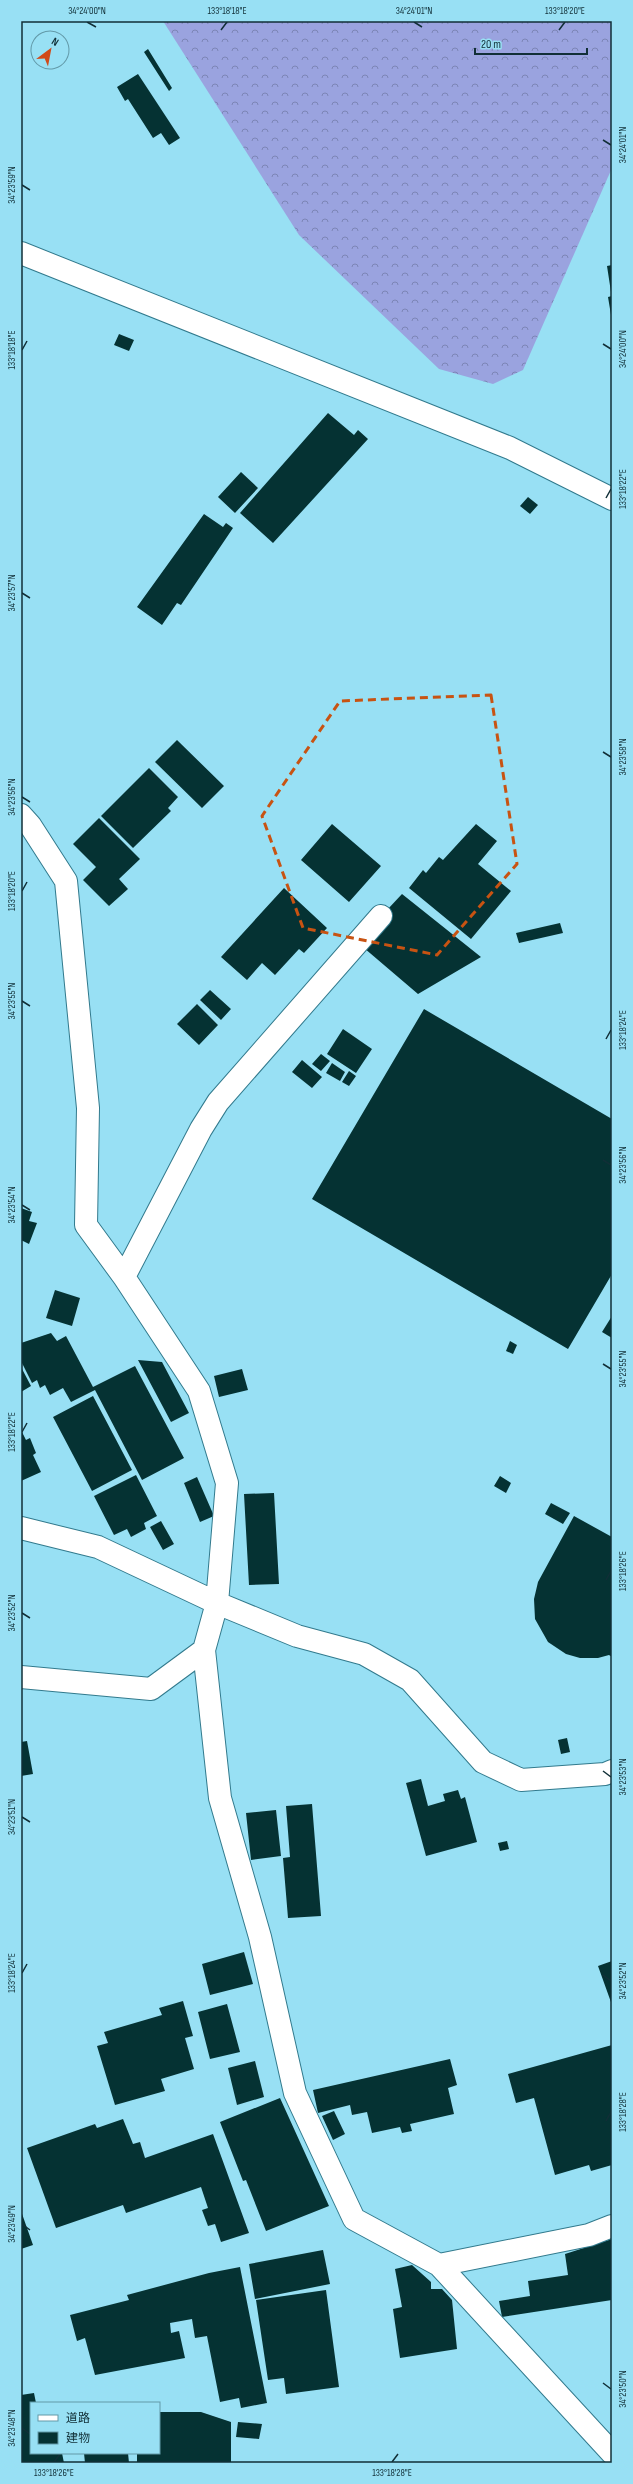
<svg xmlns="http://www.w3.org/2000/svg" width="633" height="2484" viewBox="0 0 633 2484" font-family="'Sofia Sans Condensed','Noto Sans JP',sans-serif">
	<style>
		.forest { fill: url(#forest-crowns) }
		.building { fill: #053233 }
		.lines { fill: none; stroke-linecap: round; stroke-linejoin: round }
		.minor-casing { stroke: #327a8d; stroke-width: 24 }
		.tertiary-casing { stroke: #327a8d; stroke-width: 24 }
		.minor { stroke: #fff; stroke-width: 22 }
		.tertiary { stroke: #fff; stroke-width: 22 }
		.marked { fill: none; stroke: #c85312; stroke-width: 3; stroke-dasharray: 8 5; stroke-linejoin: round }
		.ticks { fill: none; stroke: #112f37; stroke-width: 1.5 }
		.neatline { fill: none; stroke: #112f37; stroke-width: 1.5 }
		.ticks-label { font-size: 10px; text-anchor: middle; fill: #112f37 }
	</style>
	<defs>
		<pattern id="forest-crowns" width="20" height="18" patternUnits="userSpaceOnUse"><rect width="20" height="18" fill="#9aa3df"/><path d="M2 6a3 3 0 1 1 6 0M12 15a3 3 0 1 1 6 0" fill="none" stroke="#7c85b6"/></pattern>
	</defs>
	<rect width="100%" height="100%" fill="#98e0f4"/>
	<path class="forest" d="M163,21H612V168L523,370L493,384L439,369L299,235Z"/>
	<path class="building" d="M148,49L172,88L169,91L144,52Z
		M138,74L180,138L169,145L161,133L153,138L128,99L125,101L117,87Z
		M612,265V292H611L607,266Z
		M612,296V315H611L608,297Z
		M119,334L134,340L129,351L114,345Z
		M328,413L354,435L358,430L368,439L273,543L240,513Z
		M241,472L258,488L235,513L218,497Z
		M528,497L538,505L530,514L520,506Z
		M204,514L223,527L226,523L233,528L181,605L177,603L162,625L137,607Z
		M177,740L224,786L202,808L155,762Z
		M149,768L178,797L168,808L171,811L133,848L101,816Z
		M99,818L140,859L119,879L128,889L109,906L83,880L96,867L73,844Z
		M332,824L381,866L349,902L301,860Z
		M476,824L497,841L478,864L511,891L471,939L409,888L423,870L426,873L439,857L443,860Z
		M284,888L327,928L304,953L299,949L275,975L262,963L247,980L221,957Z
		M402,894L481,957L418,994L357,942Z
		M560,923L563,933L519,943L516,933Z
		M210,990L231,1009L221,1020L200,1000Z
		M197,1004L218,1025L199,1045L177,1024Z
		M424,1009L612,1119V1274L568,1349L312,1199Z
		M343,1029L372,1049L356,1073L327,1054Z
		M321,1054L330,1061L321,1071L312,1064Z
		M302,1060L322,1077L312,1088L292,1072Z
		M332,1063L345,1072L340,1081L326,1073Z
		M349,1071L356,1076L349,1086L342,1082Z
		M21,1208L32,1212L29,1221L37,1223L29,1244L21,1240Z
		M55,1290L80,1298L72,1326L46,1318Z
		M612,1316V1338L602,1332Z
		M51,1333L57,1341L66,1336L93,1387L135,1366L184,1458L142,1480L95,1390L71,1402L63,1388L50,1395L45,1385L40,1388L37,1380L32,1383L21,1361V1343Z
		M510,1341L517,1345L513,1354L506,1351Z
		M138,1360L162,1362L189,1413L171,1422Z
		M21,1367L31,1386L21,1392Z
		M242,1369L248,1390L219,1397L214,1376Z
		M93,1396L132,1470L92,1491L53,1417Z
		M21,1430L26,1440L30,1438L36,1453L33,1455L41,1472L21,1481Z
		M136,1475L157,1516L144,1523L146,1529L131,1537L127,1529L114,1535L94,1496Z
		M500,1476L511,1483L506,1493L494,1486Z
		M197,1477L214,1516L200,1522L184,1483Z
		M274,1493L279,1584L249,1585L244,1494Z
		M551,1503L570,1513L563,1524L545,1514Z
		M574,1516L612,1537V1657L609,1655L598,1658H580L566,1654L548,1642L535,1619L534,1599L538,1582Z
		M161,1521L174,1544L163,1550L150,1527Z
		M567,1738L570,1752L561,1754L558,1740Z
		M27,1741L33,1774L21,1776V1742Z
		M421,1779L428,1806L445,1801L443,1794L458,1790L461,1799L465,1797L477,1842L426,1856L406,1783Z
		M312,1804L321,1916L288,1918L283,1858L290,1857L286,1806Z
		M276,1810L281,1856L251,1860L246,1813Z
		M507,1841L509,1849L500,1851L498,1843Z
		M244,1952L253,1984L210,1995L202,1964Z
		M612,1961V2005L598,1966Z
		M183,2001L193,2036L185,2038L194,2069L161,2079L165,2091L115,2105L97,2046L108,2043L104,2032L162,2015L159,2008Z
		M227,2004L240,2052L210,2059L198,2012Z
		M612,2045V2165L591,2171L589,2165L555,2175L534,2098L516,2103L508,2074Z
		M450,2059L457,2085L448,2088L454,2114L410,2124L412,2131L402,2133L400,2127L372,2133L367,2112L352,2115L350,2105L318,2113L313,2090Z
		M255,2061L264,2097L237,2105L228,2068Z
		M280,2098L329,2206L266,2231L246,2180L243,2181L220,2122Z
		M334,2111L345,2134L333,2140L322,2116Z
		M123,2119L133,2144L140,2142L145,2158L213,2134L249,2233L221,2242L215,2224L208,2226L202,2210L208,2208L201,2187L126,2213L123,2205L56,2228L27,2148L95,2124L97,2128Z
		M21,2211L33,2245L21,2249Z
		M612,2239V2300L502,2317L499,2301L530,2296L528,2281L568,2275L565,2254Z
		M323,2250L330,2284L255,2299L249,2264Z
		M412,2265L431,2282V2289H442L452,2300L457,2349L400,2358L393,2309L402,2307L395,2269Z
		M240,2267L267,2403L241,2408L239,2398L220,2402L207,2336L195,2338L192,2319L170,2323L171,2333L179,2331L185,2358L95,2375L85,2338L77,2341L70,2315L129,2300L127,2295L209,2273Z
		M326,2290L339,2387L286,2394L284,2378L268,2380L256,2300Z
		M34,2393L36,2403H31V2453H62L64,2463H21V2395Z
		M159,2412H201L231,2422V2463H137V2453H159Z
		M238,2422L262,2424L259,2439L236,2437Z
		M84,2453H128L129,2463H85Z"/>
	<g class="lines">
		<g class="minor-casing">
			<path id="minor" d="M21,815L30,825L66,881L88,1108L86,1225L124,1277L199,1391L227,1483L217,1603L204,1650L220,1798L260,1937L295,2093L354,2219L439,2265L612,2453
				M124,1277L201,1129L218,1102L381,916
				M21,1528L98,1547L217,1603L297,1636L364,1654L410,1680L483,1762L521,1780L605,1774L612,1771
				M21,1677L151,1689L204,1650
				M439,2265L589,2235L612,2226"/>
		</g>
		<g class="tertiary-casing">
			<path id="tertiary" d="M21,253L510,448L612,499"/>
		</g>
		<use href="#minor" class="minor"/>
		<use href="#tertiary" class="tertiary"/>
	</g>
	<path class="marked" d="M491,695L517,864L437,955L303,928L262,816L340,701Z"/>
	<path class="ticks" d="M87,22L96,27M414,22L422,27M221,30L227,22M559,30L565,22M603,140L611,145M22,185L30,190M603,344L611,349M22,350L27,341M606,498L611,489M22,593L30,598M603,752L611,757M22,797L30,802M22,891L27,882M22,1001L30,1006M606,1039L611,1030M603,1160L611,1165M22,1205L30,1210M603,1364L611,1369M22,1432L27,1423M606,1580L611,1571M22,1613L30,1618M603,1771L611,1777M22,1817L30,1822M22,1973L27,1964M603,1975L611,1981M606,2121L611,2112M22,2224L30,2230M603,2383L611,2389M22,2428L30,2434M54,2462L60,2454M392,2462L398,2454"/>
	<rect width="633" height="2484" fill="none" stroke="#98e0f4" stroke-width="44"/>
	<rect x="30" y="2402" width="130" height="52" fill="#98e0f4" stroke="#6299a8"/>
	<rect x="38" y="2415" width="20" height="6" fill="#ffffff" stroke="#6299a8"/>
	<text x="66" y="2422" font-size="12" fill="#112f37">道路</text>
	<rect x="38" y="2432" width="20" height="12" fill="#053233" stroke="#6299a8"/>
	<text x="66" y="2442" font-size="12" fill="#112f37">建物</text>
	<g transform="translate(50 50) rotate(32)"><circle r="19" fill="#98e0f4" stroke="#6299a8"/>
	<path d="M0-3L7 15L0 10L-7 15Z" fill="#d14a1a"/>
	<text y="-6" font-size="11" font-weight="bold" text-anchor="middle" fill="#112f37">N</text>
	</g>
	<path d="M475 48v6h112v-6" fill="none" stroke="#112f37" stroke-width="2"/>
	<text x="481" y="48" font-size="12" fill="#112f37" stroke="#98e0f4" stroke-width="3" paint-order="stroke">20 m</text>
	<rect x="22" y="22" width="589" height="2440" class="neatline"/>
	<g class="ticks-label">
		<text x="87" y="14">34°24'00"N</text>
		<text x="227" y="14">133°18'18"E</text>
		<text x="414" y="14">34°24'01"N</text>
		<text x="565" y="14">133°18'20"E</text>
		<text transform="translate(622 145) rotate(-90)" y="4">34°24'01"N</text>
		<text transform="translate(11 185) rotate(-90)" y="4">34°23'59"N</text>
		<text transform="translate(622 349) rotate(-90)" y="4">34°24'00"N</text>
		<text transform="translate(11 350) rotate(-90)" y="4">133°18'18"E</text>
		<text transform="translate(622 489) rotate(-90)" y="4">133°18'22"E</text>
		<text transform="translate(11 593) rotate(-90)" y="4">34°23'57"N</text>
		<text transform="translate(622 757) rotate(-90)" y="4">34°23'58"N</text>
		<text transform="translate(11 797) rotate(-90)" y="4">34°23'56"N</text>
		<text transform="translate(11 891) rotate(-90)" y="4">133°18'20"E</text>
		<text transform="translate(11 1001) rotate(-90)" y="4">34°23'55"N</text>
		<text transform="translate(622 1030) rotate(-90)" y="4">133°18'24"E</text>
		<text transform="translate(622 1165) rotate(-90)" y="4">34°23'56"N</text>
		<text transform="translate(11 1205) rotate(-90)" y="4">34°23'54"N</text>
		<text transform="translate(622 1369) rotate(-90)" y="4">34°23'55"N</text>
		<text transform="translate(11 1432) rotate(-90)" y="4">133°18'22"E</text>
		<text transform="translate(622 1571) rotate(-90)" y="4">133°18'26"E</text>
		<text transform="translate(11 1613) rotate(-90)" y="4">34°23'52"N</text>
		<text transform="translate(622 1777) rotate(-90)" y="4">34°23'53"N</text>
		<text transform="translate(11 1817) rotate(-90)" y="4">34°23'51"N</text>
		<text transform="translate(11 1973) rotate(-90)" y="4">133°18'24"E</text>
		<text transform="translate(622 1981) rotate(-90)" y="4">34°23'52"N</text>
		<text transform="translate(622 2112) rotate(-90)" y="4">133°18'28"E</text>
		<text transform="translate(11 2224) rotate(-90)" y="4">34°23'49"N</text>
		<text transform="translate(622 2389) rotate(-90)" y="4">34°23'50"N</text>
		<text transform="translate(11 2428) rotate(-90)" y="4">34°23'48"N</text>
		<text x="54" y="2476">133°18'26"E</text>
		<text x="392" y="2476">133°18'28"E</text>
	</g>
</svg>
